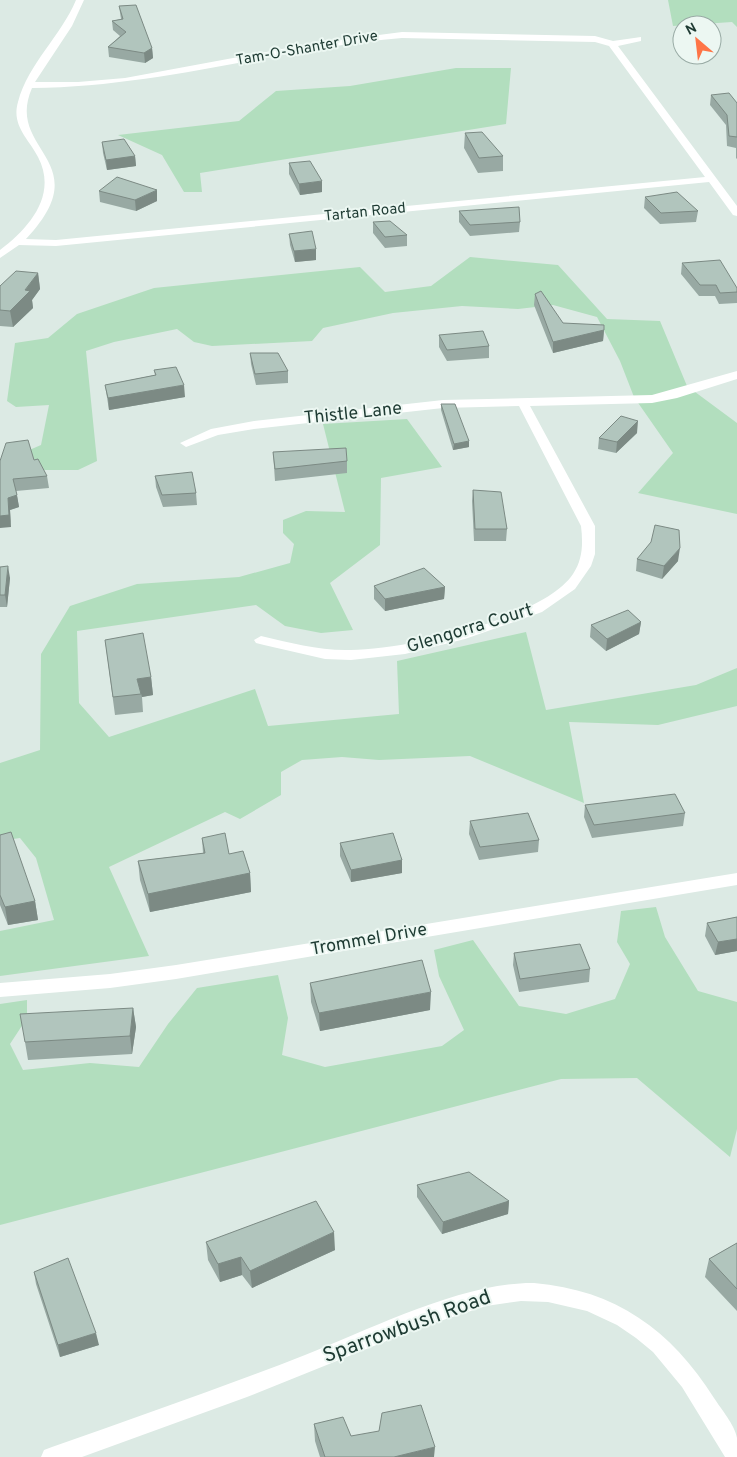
<svg xmlns="http://www.w3.org/2000/svg" width="737" height="1457" viewBox="0 0 737 1457" font-family="Overpass,sans-serif">
	<style>
		.green { fill: #b2debe }
		.lines { fill: none; stroke-linecap: round; stroke-linejoin: round }
		.minor { fill: #fff; fill-rule: evenodd }
		.wall { fill: #98a9a3 }
		.shaded-wall { fill: #7c8a84 }
		.building { fill: #b1c5bd; stroke: #7c8a84 }
		.labels { text-anchor: middle; dominant-baseline: central; stroke-width: 4; stroke-linejoin: round; paint-order: stroke }
		.far-street-label { font-size: 15px; fill: #1d3a32; stroke: #ecf7f2 }
		.street-label { font-size: 18px; fill: #1d3a32; stroke: #ecf7f2 }
		.near-street-label { font-size: 21px; fill: #1d3a32; stroke: #ecf7f2 }
	</style>
	<rect width="100%" height="100%" fill="#dceae4"/>
	<path class="green" d="M668,0H737V27L732,22L673,26Z
		M456,68H511L506,124L200,173L202,192H184L162,155L118,135L239,121L276,91L350,86Z
		M470,257L558,265L607,319L660,321L687,386L737,423V514L638,493L673,453L634,397L620,361L597,317L553,305L518,309L462,306L393,313L323,328L312,341L212,346L194,342L177,329L114,342L86,351L97,461L78,470H43L27,451L41,445L49,405L16,407L7,401L15,343L48,338L77,314L154,288L360,267L385,292L431,286Z
		M407,419L442,467L381,478L380,545L330,583L353,630L321,633L285,626L256,605L77,631L79,703L109,737L255,689L268,726L399,714L397,661L526,632L546,710L696,685L737,668V706L658,725L569,722L584,803L470,756L379,760L342,757L302,760L281,772V795L240,819L225,812L109,867L149,956L0,976V931L54,920L36,858L20,838L0,841V763L40,750L41,654L70,606L137,584L239,577L290,563L294,544L283,533V520L306,511L345,512L323,424Z
		M656,907L665,937L698,991L737,1002V1129L730,1157L637,1078L561,1079L0,1225V1004L27,1000V1018L10,1044L23,1070L90,1063L139,1067L168,1024L197,988L278,975L288,1018L282,1055L325,1067L442,1046L464,1030L439,976L434,950L473,940L519,1006L566,1014L615,999L630,964L617,942L621,911Z"/>
	<g class="lines">
		<path class="minor" d="M76,0H84L72,26L35,82H78L125,78L309,44L402,32L595,36L613,41L641,37V41L618,46L737,206V216L733,215L709,182L56,246L19,245L0,258V250C29,228 58,195 38,157C29,139 11,126 18,102C28,64 61,36 76,0ZM402,38L595,42L609,46L705,177L56,240L26,239C100,160 4,152 32,88C159,87 277,49 402,38Z
			M737,371V379L677,398L652,403L530,406L595,526V554L591,566L575,589L542,612L465,639L405,654L351,660L325,659L264,645L256,643L254,640L261,636C291,643 320,651 351,650C404,650 543,619 573,574C583,559 583,543 581,526L519,406L443,408L254,429L218,435L186,447L180,443L211,429L254,421L443,400L652,395Z
			M737,873V885L176,979L110,988L0,997V983L110,974L176,965Z
			M534,1283C616,1290 671,1330 714,1398C721,1409 735,1425 737,1438C737,1444 737,1451 737,1457H725L682,1387L653,1352L636,1338L617,1325L587,1311L548,1302L521,1301L486,1306L416,1329L247,1397L82,1457H41L44,1450L52,1447C137,1417 221,1388 305,1355C371,1329 463,1282 534,1283Z"/>
	</g>
	<path class="wall" d="M119,6L152,48L153,58L145,63L109,57L108,47L120,36L113,30L112,21L121,19Z
		M711,95L737,103V159L736,158V148L727,146L726,125L710,105Z
		M465,133L503,156V171L478,173L464,148Z
		M102,142L135,156L136,166L107,170L103,153Z
		M289,163L322,192L300,195L289,174Z
		M99,191L157,201L136,211L100,202Z
		M645,197L698,211L696,222L660,224L644,208Z
		M459,211L520,222L519,232L470,236L459,222Z
		M373,222L407,235V246L385,248L373,233Z
		M289,234L316,260L295,262L290,245Z
		M682,263L737,288V303L719,304L715,296H699L681,274Z
		M38,273L40,289L32,300L33,308L13,327L0,326V286Z
		M535,294L563,323L604,330L603,341L553,353L534,305Z
		M439,335L489,346V358L447,361L439,347Z
		M250,353L288,371V383L256,385L251,364Z
		M154,370L185,397L109,410L105,385L155,375Z
		M441,404L469,447L453,450L441,410Z
		M637,433L616,453L598,449L599,438Z
		M273,452L347,461V473L275,481Z
		M34,460L47,476L49,488L16,491L19,507L10,510L11,527L0,461Z
		M155,476L196,493L197,505L163,507L156,487Z
		M473,490L507,529L506,541H474L472,501Z
		M637,559L678,561L662,579L636,571Z
		M0,567L10,578L7,607H0Z
		M374,586L445,587L444,599L385,611L374,599Z
		M641,622L639,634L606,651L590,637L591,625Z
		M105,640L151,677L153,695L142,697L143,712L115,715Z
		M585,805L685,813L683,826L592,838L584,817Z
		M470,821L539,840L538,852L479,860L469,834Z
		M0,835L35,901L38,920L8,925L0,905Z
		M202,838L229,854L250,873L251,892L150,912L140,880L138,861L203,853Z
		M340,843L402,860V873L351,882L340,856Z
		M737,917V951L715,955L705,936L707,923Z
		M514,953L590,969L589,982L519,992L513,965Z
		M310,983L430,1010L320,1031L311,1002Z
		M133,1008L136,1027L132,1054L28,1060L25,1042Z
		M417,1185L509,1201L508,1214L442,1234L417,1197Z
		M206,1242L335,1250L252,1288L242,1275L220,1282L208,1260Z
		M737,1243V1311L705,1277L709,1259Z
		M34,1272L99,1345L60,1357L36,1284Z
		M314,1424L351,1436L434,1457H320L315,1441Z"/>
	<path class="shaded-wall" d="M152,48L153,58L145,63L144,53Z
		M135,156L136,166L107,170L106,160Z
		M322,181V192L300,195L299,184Z
		M157,190V201L136,211L135,200Z
		M316,249V260L295,262L294,251Z
		M38,273L40,289L32,300L33,308L13,327L10,311Z
		M604,330L603,341L553,353V342Z
		M184,385L185,397L109,410L108,398Z
		M638,421L637,433L616,453L617,442Z
		M469,441V447L453,450L454,444Z
		M17,495L19,507L10,510L11,527L0,528V516L8,498Z
		M680,548L678,561L662,579L664,566Z
		M8,566L10,578L7,607L5,595Z
		M445,587L444,599L385,611V599Z
		M641,622L639,634L606,651L607,639Z
		M151,677L153,695L142,697L137,679Z
		M402,860V873L351,882V870Z
		M250,873L251,892L150,912L148,894Z
		M35,901L38,920L8,925L5,907Z
		M737,939V951L715,955L718,942Z
		M431,992L430,1010L320,1031L319,1013Z
		M133,1008L136,1027L132,1054L130,1036Z
		M509,1201L508,1214L442,1234L443,1222Z
		M334,1232L335,1250L252,1288L250,1271Z
		M241,1257L242,1275L220,1282L218,1264Z
		M96,1333L99,1345L60,1357L58,1345Z
		M435,1447L434,1457H394Z"/>
	<path class="building" d="M136,5L152,48L144,53L108,47L126,32L112,21L123,19L119,6Z
		M729,93L737,103V137L729,136L727,115L711,95Z
		M482,132L503,156L479,158L465,133Z
		M124,139L135,156L106,160L102,142Z
		M310,161L322,181L299,184L289,163Z
		M117,177L157,190L135,200L99,191Z
		M677,192L698,211L661,213L645,197Z
		M519,207L520,222L470,225L459,211Z
		M390,221L407,235L385,237L373,222Z
		M312,231L316,249L294,251L289,234Z
		M720,260L737,288V292L720,293L716,285H700L682,263Z
		M16,271L38,273L25,290L30,291L10,311L0,310V286Z
		M541,291L563,323L604,325V330L553,342L535,294Z
		M483,331L489,346L447,350L439,335Z
		M250,353H278L288,371L255,374Z
		M176,367L184,385L108,398L105,385L156,375L154,370Z
		M441,404H455L469,441L454,444Z
		M621,416L638,421L617,442L599,438Z
		M28,440L34,460L38,459L47,476L13,479L17,495L8,498L9,515L0,516V461L6,443Z
		M346,448L347,461L275,469L273,452Z
		M192,472L196,493L162,495L155,476Z
		M473,490L501,492L507,529H475Z
		M655,525L679,530L680,548L664,566L637,559L651,542Z
		M8,566L5,595H0V567Z
		M424,568L445,587L385,599L374,586Z
		M628,610L641,622L607,639L591,625Z
		M143,633L151,677L137,679L141,694L113,697L105,640Z
		M675,794L685,813L594,825L585,805Z
		M528,813L539,840L480,847L470,821Z
		M11,832L35,901L5,907L0,895V835Z
		M225,833L229,854L243,851L250,873L148,894L138,861L205,853L202,838Z
		M393,833L402,860L351,870L340,843Z
		M737,917V939L718,942L707,923Z
		M580,944L590,969L520,979L514,953Z
		M422,960L431,992L319,1013L310,983Z
		M133,1008L130,1036L25,1042L20,1014Z
		M469,1172L509,1201L443,1222L417,1185Z
		M316,1201L334,1232L250,1271L241,1257L218,1264L206,1242Z
		M737,1243V1289L709,1259Z
		M68,1258L96,1333L58,1345L34,1272Z
		M421,1405L435,1447L394,1457H325L314,1424L343,1417L351,1436L379,1431L382,1413Z"/>
	<g class="labels">
		<g class="far-street-label">
			<text transform="translate(307 49) rotate(-10)">Tam-O-Shanter Drive</text>
			<text transform="translate(365 213) rotate(-6)">Tartan Road</text>
		</g>
		<g class="street-label">
			<text transform="translate(353 414) rotate(-6)">Thistle Lane</text>
			<text transform="translate(470 629) rotate(-17)">Glengorra Court</text>
			<text transform="translate(369 940) rotate(-10)">Trommel Drive</text>
		</g>
		<g class="near-street-label">
			<text transform="translate(407 1327) rotate(-20)">Sparrowbush Road</text>
		</g>
	</g>
	<g transform="translate(697 40) rotate(332)"><circle r="24" fill="#ecf7f2" stroke="#99aba5"/>
	<path d="M0-4L9 19L0 12L-9 19Z" fill="#fe7446"/>
	<text y="-8" font-size="14" font-weight="bold" text-anchor="middle" fill="#1d3a32">N</text>
	</g>
</svg>
